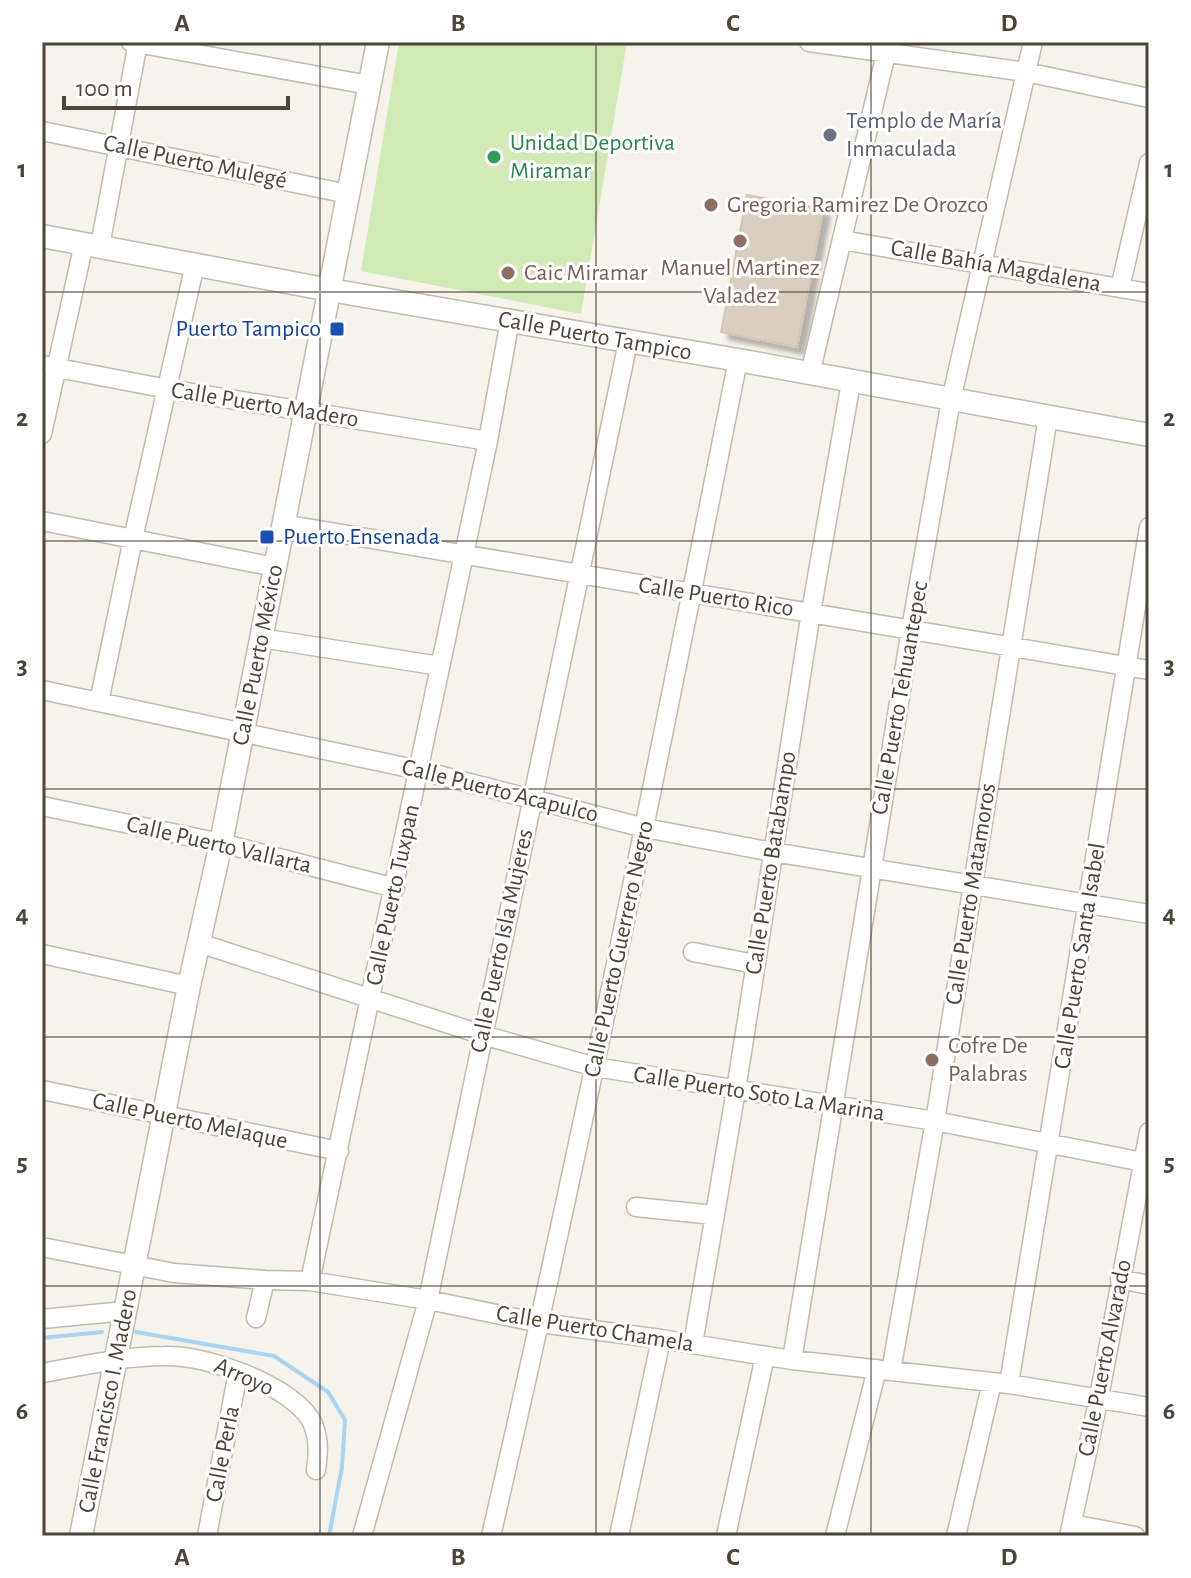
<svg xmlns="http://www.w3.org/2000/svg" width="1191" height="1578" viewBox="0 0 1191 1578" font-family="'Alegreya Sans',sans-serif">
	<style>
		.green { fill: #d2eab5 }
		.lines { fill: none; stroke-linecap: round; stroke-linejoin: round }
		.stream { stroke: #a9d4f2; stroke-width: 4 }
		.building { fill: #d8cfc1; stroke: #d3c7b4; stroke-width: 2; filter: url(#shadow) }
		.minor-casing { stroke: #c2bbae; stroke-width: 21 }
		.tertiary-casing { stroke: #c2bbae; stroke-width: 25 }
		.minor { stroke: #fff; stroke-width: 18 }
		.tertiary { stroke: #fff; stroke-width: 22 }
		.grid { fill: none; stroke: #4b4439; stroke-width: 2; stroke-opacity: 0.55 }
		.worship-dot { fill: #6b7280; stroke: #fff; stroke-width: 3 }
		.leisure-dot { fill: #2e9e5b; stroke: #fff; stroke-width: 3 }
		.education-dot { fill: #8d6e63; stroke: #fff; stroke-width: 3 }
		.transit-dot { fill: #1a4fb4; stroke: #fff; stroke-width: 3 }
		.labels { text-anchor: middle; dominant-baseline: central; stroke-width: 6; stroke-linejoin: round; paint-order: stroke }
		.worship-label { font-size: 24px; fill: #5b616d; stroke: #fff; text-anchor: start }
		.leisure-label { font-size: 24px; fill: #27864d; stroke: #fff; text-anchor: start }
		.street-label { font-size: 24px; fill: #4b4439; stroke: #fff }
		.education-label { font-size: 24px; fill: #785e54; stroke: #fff; text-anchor: start }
		.transit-label { font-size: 24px; fill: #164399; stroke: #fff; text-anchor: end }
		.neatline { fill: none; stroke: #4b4439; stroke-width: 3 }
		.grid-label { font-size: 26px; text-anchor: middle; font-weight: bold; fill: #4b4439 }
	</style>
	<defs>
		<filter id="shadow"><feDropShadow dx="7" dy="7" stdDeviation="2" flood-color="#0004"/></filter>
	</defs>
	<rect width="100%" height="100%" fill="#f6f3ec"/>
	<path class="green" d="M399,42H627L581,314L361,271Z"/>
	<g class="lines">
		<path class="stream" d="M136,1332L274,1356L328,1392L345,1420L342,1467L329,1536
			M42,1338L102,1332"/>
	</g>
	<path class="building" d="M747,195L823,209L797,347L721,332Z"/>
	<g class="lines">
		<g class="minor-casing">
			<path id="minor" d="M131,42L369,85
				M809,42L1026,72L1149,98
				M42,131L348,194
				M842,240L1149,293
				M100,246L138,42
				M1120,288L1149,163
				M42,365L168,389L488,441
				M810,374L888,45
				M42,434L84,243
				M42,521L275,567
				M283,524L1149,670
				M261,638L440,666
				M42,690L419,770L645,828L773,852L1149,914
				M99,702L133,539L195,264
				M42,806L221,843L395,888
				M199,943L483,1035L595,1067L935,1121L1143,1162
				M693,952L755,964
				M42,954L189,986
				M42,1090L339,1151
				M636,1207L714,1215
				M42,1247L174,1273L265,1280L310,1281L428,1300L540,1323L661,1339L792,1360L1009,1384L1149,1407
				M1120,1279L1149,1285
				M310,1281L488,441L510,320
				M256,1318L265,1280
				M42,1319L125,1311
				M693,1344L736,1090L811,612L851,382
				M792,1360L911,629L951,400L1033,42
				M891,1371L935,1121L1048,417
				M42,1373C82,1366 123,1356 164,1356C205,1355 277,1381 305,1412C320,1428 319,1451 316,1470
				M1009,1384L1149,527
				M1072,1524L1135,1536
				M207,1536L238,1372
				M362,1536L428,1300L628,342
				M491,1536C581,1146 660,753 738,360
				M619,1536L661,1339
				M726,1536L765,1356
				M835,1536L877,1369
				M956,1536L992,1382
				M1069,1536L1099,1397L1149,1132"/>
		</g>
		<g class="tertiary-casing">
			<path id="tertiary" d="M42,236L330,290L738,360L1149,435
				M81,1536L189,986L221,843L378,42"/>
		</g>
		<use href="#minor" class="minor"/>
		<use href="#tertiary" class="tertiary"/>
	</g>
	<path class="grid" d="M320,42V1536M596,42V1536M871,42V1536M42,292H1149M42,541H1149M42,789H1149M42,1037H1149M42,1286H1149"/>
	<circle class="worship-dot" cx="830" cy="135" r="8"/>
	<circle class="leisure-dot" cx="494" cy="157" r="8"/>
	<g class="education-dot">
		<circle cx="711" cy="205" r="8"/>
		<circle cx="740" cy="241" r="8"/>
		<circle cx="508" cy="273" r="8"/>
		<circle cx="932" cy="1060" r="8"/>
	</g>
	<g class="transit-dot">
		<rect x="329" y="321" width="16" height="16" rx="4"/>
		<rect x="259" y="529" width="16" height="16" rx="4"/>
	</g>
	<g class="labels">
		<g class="worship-label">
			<text x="846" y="121">Templo de María<tspan x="846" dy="28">Inmaculada</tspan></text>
		</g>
		<g class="leisure-label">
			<text x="510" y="143">Unidad Deportiva<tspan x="510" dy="28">Miramar</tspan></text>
		</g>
		<g class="street-label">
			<text transform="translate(195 162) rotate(12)">Calle Puerto Mulegé</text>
			<text transform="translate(996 266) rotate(10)">Calle Bahía Magdalena</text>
			<text transform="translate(595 336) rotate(10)">Calle Puerto Tampico</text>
			<text transform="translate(265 405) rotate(9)">Calle Puerto Madero</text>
			<text transform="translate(716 597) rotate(9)">Calle Puerto Rico</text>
			<text transform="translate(258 655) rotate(-79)">Calle Puerto México</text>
			<text transform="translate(900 698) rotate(-80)">Calle Puerto Tehuantepec</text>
			<text transform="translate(500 791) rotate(14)">Calle Puerto Acapulco</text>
			<text transform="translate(219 845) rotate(13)">Calle Puerto Vallarta</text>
			<text transform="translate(771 863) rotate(-81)">Calle Puerto Batabampo</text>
			<text transform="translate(971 894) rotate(-81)">Calle Puerto Matamoros</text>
			<text transform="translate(393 895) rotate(-78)">Calle Puerto Tuxpan</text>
			<text transform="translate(502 941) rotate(-78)">Calle Puerto Isla Mujeres</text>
			<text transform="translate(619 949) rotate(-78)">Calle Puerto Guerrero Negro</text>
			<text transform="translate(1080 956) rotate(-81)">Calle Puerto Santa Isabel</text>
			<text transform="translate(759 1094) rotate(9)">Calle Puerto Soto La Marina</text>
			<text transform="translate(190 1121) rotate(12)">Calle Puerto Melaque</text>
			<text transform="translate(595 1329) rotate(9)">Calle Puerto Chamela</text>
			<text transform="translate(1105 1358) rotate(-79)">Calle Puerto Alvarado</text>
			<text transform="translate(244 1377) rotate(24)">Arroyo</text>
			<text transform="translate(108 1401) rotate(-79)">Calle Francisco I. Madero</text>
			<text transform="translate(223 1454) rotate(-79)">Calle Perla</text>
		</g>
		<g class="education-label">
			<text x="727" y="205">Gregoria Ramirez De Orozco</text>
			<text x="740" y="268" text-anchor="middle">Manuel Martinez<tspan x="740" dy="28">Valadez</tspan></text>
			<text x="524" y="273">Caic Miramar</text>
			<text x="948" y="1046">Cofre De<tspan x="948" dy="28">Palabras</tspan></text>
		</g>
		<g class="transit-label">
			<text x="321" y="329">Puerto Tampico</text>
			<text x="283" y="537" text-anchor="start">Puerto Ensenada</text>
		</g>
	</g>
	<rect width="1191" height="1578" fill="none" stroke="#ffffff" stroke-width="88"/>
	<path d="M64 96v12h224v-12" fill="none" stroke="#4b4439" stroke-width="4"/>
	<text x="76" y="96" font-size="24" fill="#4b4439" stroke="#ffffff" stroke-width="6" paint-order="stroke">100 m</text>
	<rect x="44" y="44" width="1103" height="1490" class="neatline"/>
	<g class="grid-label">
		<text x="182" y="31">A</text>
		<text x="458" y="31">B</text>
		<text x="733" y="31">C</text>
		<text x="1009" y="31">D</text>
		<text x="22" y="177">1</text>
		<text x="1169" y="177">1</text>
		<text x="22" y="426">2</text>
		<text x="1169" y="426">2</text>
		<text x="22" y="674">3</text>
		<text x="1169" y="674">3</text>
		<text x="22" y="922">4</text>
		<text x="1169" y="922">4</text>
		<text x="22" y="1171">5</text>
		<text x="1169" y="1171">5</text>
		<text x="22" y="1419">6</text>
		<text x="1169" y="1419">6</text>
		<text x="182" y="1565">A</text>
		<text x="458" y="1565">B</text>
		<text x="733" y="1565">C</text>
		<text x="1009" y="1565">D</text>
	</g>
</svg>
